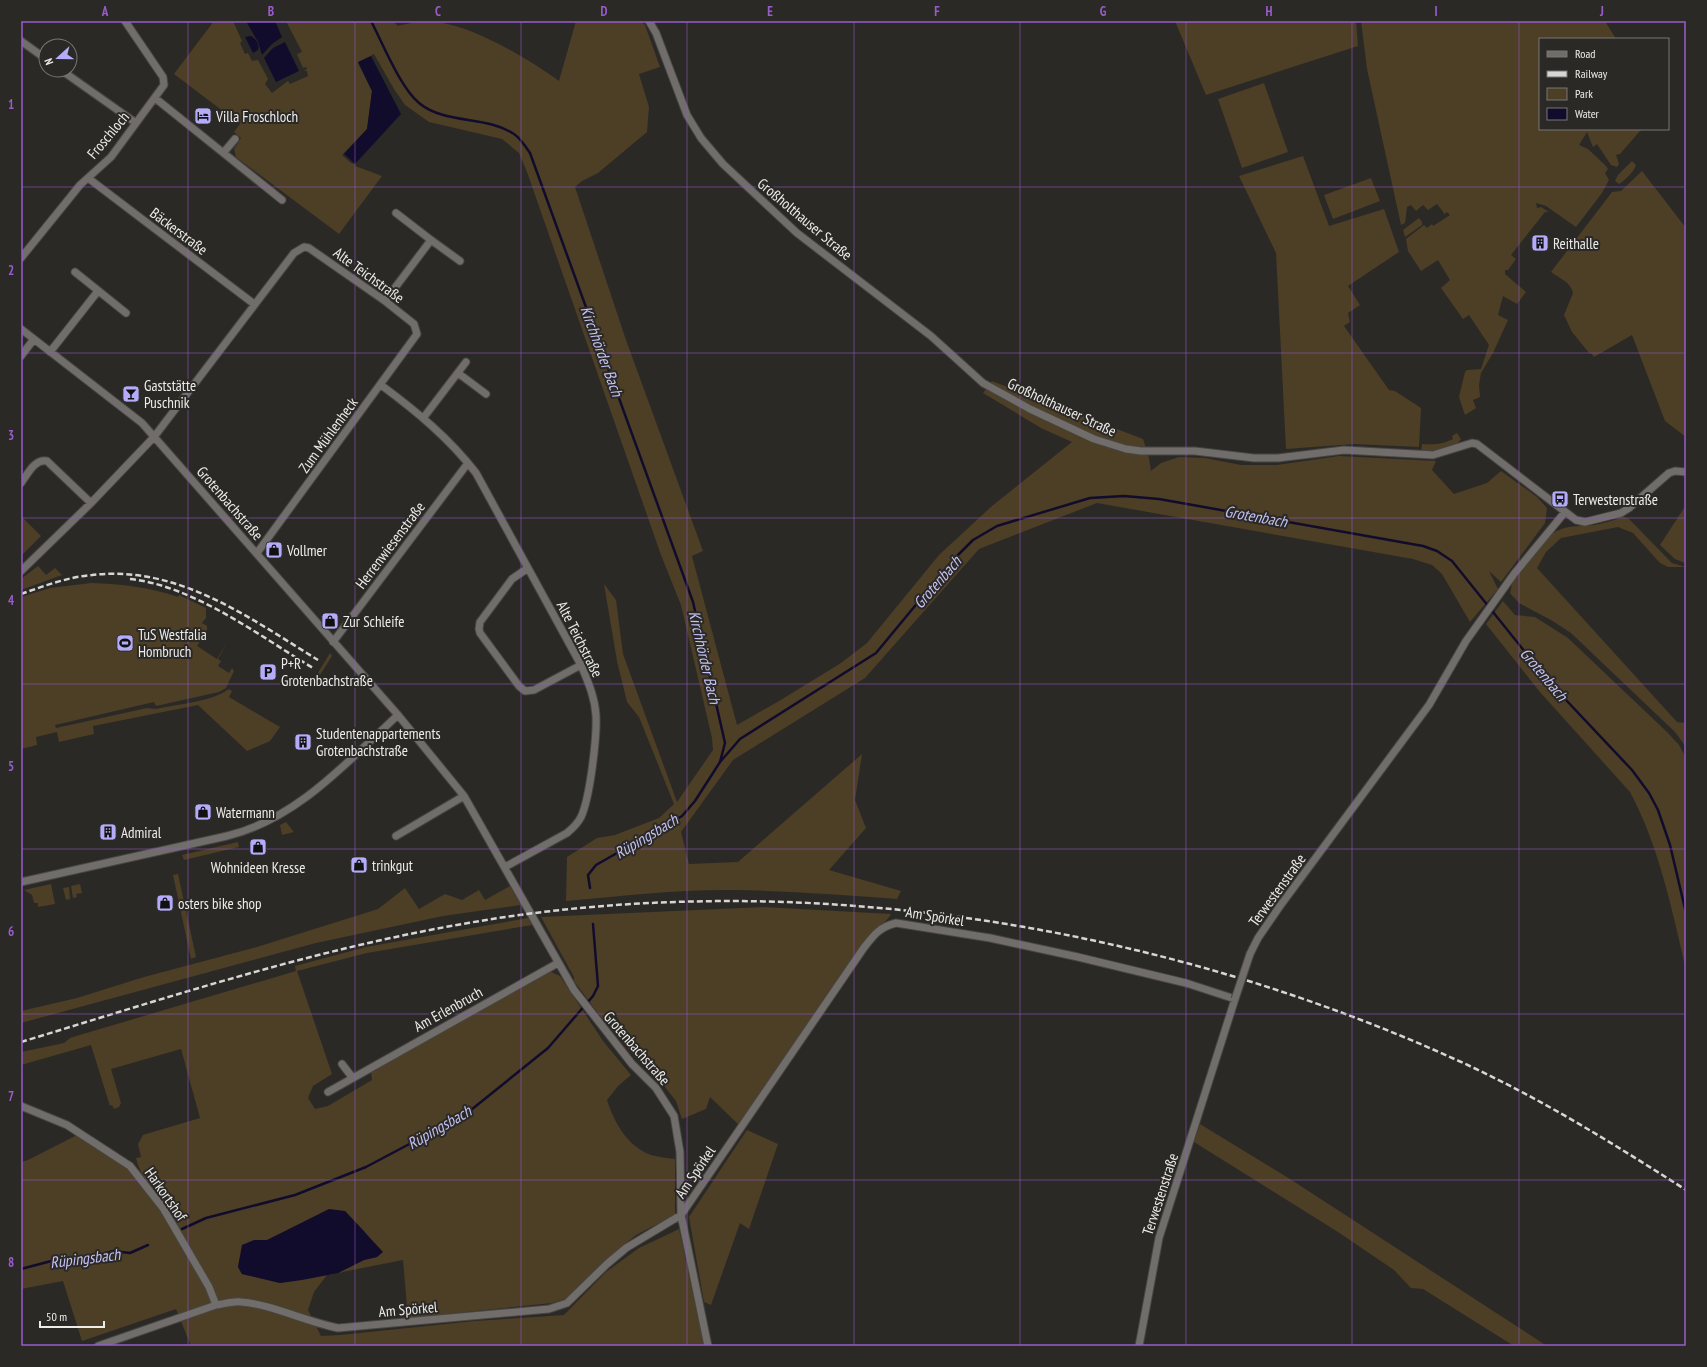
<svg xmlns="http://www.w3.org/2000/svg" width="1707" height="1367" viewBox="0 0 1707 1367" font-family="'PT Sans Narrow',sans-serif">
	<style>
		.green { fill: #4d3e26; fill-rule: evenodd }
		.water { fill: #120c2c }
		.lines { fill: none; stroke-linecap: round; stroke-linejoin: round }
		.stream { stroke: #120c2c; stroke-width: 2.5 }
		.minor-casing { stroke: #474644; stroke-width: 9 }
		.minor { stroke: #706d6a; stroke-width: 7 }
		.rail { stroke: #d7d6d4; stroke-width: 2.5; stroke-dasharray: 6 3; stroke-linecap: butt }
		.minor-bridge-casing { stroke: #474644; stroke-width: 9; stroke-linecap: butt }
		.minor-bridge { stroke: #706d6a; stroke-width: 7 }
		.grid { fill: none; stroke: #985cca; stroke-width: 1; stroke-opacity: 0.55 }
		.labels { text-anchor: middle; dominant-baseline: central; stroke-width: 4; stroke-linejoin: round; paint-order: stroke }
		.poi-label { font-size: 15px; fill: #edecea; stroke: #2b2926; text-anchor: start }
		.street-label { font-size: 15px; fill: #edecea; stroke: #2b2926 }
		.water-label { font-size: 16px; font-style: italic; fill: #c4c1f5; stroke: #2b2926 }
		.neatline { fill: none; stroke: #985cca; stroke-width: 1.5 }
		.grid-label { font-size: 13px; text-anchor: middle; font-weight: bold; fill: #985cca }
	</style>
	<rect width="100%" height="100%" fill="#2b2926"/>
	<path class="green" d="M214,21H233L242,41L240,43L245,54L248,53L252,61L258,60L268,79L265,84L272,93L288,81L290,84L308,76L307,71H304L307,69L306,67L303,68L297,54L302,52L286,21H393L398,26C409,23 426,20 438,22C477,28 527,58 559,81L576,21H641L645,25L660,67L639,74L649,107L647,132L598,173L582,181L575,187L626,340L703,551L692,556L737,725L779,701L841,663L867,643L939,555L992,506L1072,442L1041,428L983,393L992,381L1143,439L1149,458L1151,471L1161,463L1179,457L1205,458L1241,465H1277L1339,456L1436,461L1432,470L1454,494L1487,483L1501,471L1537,497L1547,508L1545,523L1501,582L1489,571L1498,589L1470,622L1442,574L1432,565L1413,559L1097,503L979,549L865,678L733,760L681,832L689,864L738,862L862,754L855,800L866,828L829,870L901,891L897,899C844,895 790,891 736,890C680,889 622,896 566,901L567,857L597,838L615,835L659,818L674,804L639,717L627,702L617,661L604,584L616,600L623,654L677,802L713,750L712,738L681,605L661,555L527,172L519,153L502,139L429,122L405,105L394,89L374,54L358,63L372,91L367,129L342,155L351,163L355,164V166L382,176L339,234L236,157L234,149L241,138L234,132L240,124L174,74Z
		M1175,21H1356L1358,46L1206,95Z
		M1361,21H1605L1616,39H1540V129H1645L1640,131L1620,154L1616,155L1619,164L1617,167L1611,165L1597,144L1593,147L1587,132L1579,145L1588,149L1606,166L1608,169L1605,173L1609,180L1602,193L1576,227L1546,206L1536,203L1537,208L1541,207L1549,212H1545L1511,255L1516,259L1508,270H1505V274L1526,292L1517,304L1503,296L1498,315L1508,320L1493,353L1481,373L1479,385L1480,397L1473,400L1476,408L1465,415L1459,397L1465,372L1467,370L1481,369L1489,345L1469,315L1463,319L1441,288L1450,280L1438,260L1421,271L1408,251L1406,239L1424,225L1427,228L1432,224L1433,226L1450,215L1447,212L1443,215L1444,213L1437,204L1428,210L1423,205L1416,211L1411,205L1407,207L1405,223L1401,225L1367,69Z
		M1264,83L1288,152L1242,168L1218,99Z
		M1303,156L1329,226L1384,209L1399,252L1348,286L1360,305L1348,313L1350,322L1344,326L1389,390L1395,391L1421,408L1419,447L1354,444L1286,449L1276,253L1239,176Z
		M1632,161L1636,165C1634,172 1626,179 1619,184L1615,181L1618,175Z
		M1642,171L1686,228V437L1665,421L1632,335L1594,357L1591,353L1590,354L1572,332L1564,315L1573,293C1571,282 1559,278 1551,272L1612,192L1621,191Z
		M1371,178L1380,201L1333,219L1324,195Z
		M1419,218L1422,222V225L1405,237L1403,230Z
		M1457,433L1461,439C1454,451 1434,451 1421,451L1422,444C1434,445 1443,444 1453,439L1452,436Z
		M1686,505V562L1685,563L1675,559L1660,545Z
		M21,516L41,536L21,556Z
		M1623,517L1629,519L1672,563L1686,567H1668L1660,563L1633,533L1618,527L1561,538L1546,552L1537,568L1677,722L1686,723V747L1675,732L1571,633L1551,620L1519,603L1510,593L1513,581L1550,535C1566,524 1577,527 1595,525C1605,523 1614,520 1623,517Z
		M38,566L46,575L55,568L62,575L21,590V579Z
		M91,583C122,584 149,587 178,597L179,595L206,608V618L202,623L207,626V630L197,646L217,659L227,642L218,659L221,661L218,666L229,673L232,668L234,671L226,688L219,692L156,706L154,702L55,725L56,728L147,708L156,709C178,704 211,702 229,689L232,691L229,697L280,727L270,741L247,751L198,705L93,726L94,734L59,742L57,732L36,737L37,745L21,749V597L50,588Z
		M1503,601L1515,615L1535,617L1568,638L1668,733L1679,745L1685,756L1686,969C1672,910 1659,846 1630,792L1539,691L1486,624Z
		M330,653L332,656L318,678L313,681Z
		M286,822L294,832L282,835L280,825Z
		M238,842L239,847L184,860L182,855Z
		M178,874L196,957L191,959L173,875Z
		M51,884L55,904L38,907V903H34L32,895L24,890Z
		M80,884L82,893L76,894L77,897L73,898L71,886Z
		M510,886L521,905L443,916L316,943L21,1023V1011L77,998L144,977L257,947L378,909L405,888L419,909L445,894L462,900L479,890L485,900Z
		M69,887L70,899L66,900L63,888Z
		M764,907L891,914C886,923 879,925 872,932L739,1125L710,1097L706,1109L682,1119L676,1101L665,1087L637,1059L618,1037L626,1031L613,1011L603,1020L574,981V977L541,917Z
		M528,918L532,925L367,953L297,971L332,1074L313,1086L308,1098L315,1109L328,1106L372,1080L371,1072L549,971L560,976L603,1041L631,1075L618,1086L607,1100C614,1122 627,1146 651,1155C658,1157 667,1158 675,1159V1215L636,1235L602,1263L568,1298L552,1303L408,1318L403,1260L327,1275L314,1292L308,1310L321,1336L340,1335L475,1321L564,1315L606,1272L639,1248L679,1229L704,1346H191L176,1309L82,1341L63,1281L21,1289V1162L28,1160L79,1134L127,1167L159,1208L166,1205C154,1190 140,1177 136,1158L141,1157L138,1144L143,1135L146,1134L200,1118L181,1049L111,1069L121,1103L119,1107L114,1109L112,1105L110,1106L91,1045L21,1065V1052L64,1043L70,1038L83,1034L296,971L295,966L366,947ZM339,1211H345L365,1232L377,1257L364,1260L338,1273L280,1283L242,1274L238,1267L240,1257L254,1240H267Z
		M1200,1124L1290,1179L1547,1346H1514L1423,1289L1411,1288L1394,1270L1338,1232L1194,1142Z
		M747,1130L778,1144L749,1229L740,1223L711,1305L704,1302L689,1217Z"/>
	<path class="water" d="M246,21H275L282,37L272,44L262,55L258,42Z
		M251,36C256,39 260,44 258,50L253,53L245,37Z
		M285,42L299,71L276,82L264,58L273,48Z
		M371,56L401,114L355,164L344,154L367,129L372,91L358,62Z
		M329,1209L345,1211L383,1252L377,1257L364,1260L338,1273L302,1280L280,1283L242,1274L238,1267L242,1245L254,1240H267Z"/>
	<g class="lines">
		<path class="stream" d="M371,21C383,44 400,87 419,103C446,125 485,115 514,134C520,138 526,147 530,153L693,602L725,743L720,762
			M590,888L588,875L596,865L682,816L695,801L720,762L740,739L876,653L953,560L973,540L997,526L1090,498L1124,496L1159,499L1423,546L1437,551L1452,561L1550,683L1632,770L1649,793L1658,810L1670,845L1686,913
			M182,1229L206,1218L295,1195L366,1167L466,1114L548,1048L593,996L598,986L593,924
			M21,1269L55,1260L83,1261L113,1251L130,1253L148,1245"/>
		<g class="minor-casing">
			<path id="minor" d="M649,21L656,33L687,115L701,138L723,164L797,233L931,336L983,383L1030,409L1094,439L1126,449L1141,451H1195L1254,458H1278L1344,450L1433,455L1472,443L1477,444L1576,520L1585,522L1621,513L1629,508L1669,473L1675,471L1686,472
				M21,41L46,59
				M61,70L136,123
				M155,98L282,200
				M224,152L235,139
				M88,178L254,304
				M431,240L460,261
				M21,258L80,185L111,157L164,85L163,77L125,21
				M75,272L126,313
				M385,301L431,240L396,213
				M21,329L142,423L398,715L464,796L574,990L632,1064L656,1088L674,1116L680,1152L681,1215L708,1346
				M50,352L98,291
				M21,356L34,339
				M458,373L486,394
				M381,385C416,411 449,438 476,473L581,665C588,682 595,697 596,716C597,737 590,798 581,817C578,823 573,828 567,833L505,867
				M424,417L466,362
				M21,483C28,474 34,459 47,461L91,503
				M528,568L512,579L480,622L479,629L480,633L519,686L525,691L534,690L581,665
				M21,571L91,503L154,437L294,253L304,247L309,248L385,301L414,324L417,334L257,553
				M333,642L468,463
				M396,836L464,796
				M21,882L227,836C297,819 347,762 398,715
				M1250,954L1258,938L1280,906L1429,705L1466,641L1514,574L1565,512
				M342,1064L352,1077
				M328,1092L558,963
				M21,1106L67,1125L130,1166L163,1208L209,1287L216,1305
				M98,1346L216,1305C224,1304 233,1301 241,1302C270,1304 307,1322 338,1328L549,1309L567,1303L607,1264L626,1248L681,1215L863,949C873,936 879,927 896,923L990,938L1078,957L1186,983L1235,999L1159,1238L1139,1346"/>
		</g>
		<use href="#minor" class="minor"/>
		<path class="rail" d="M130,579C194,586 258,635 313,668
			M21,594C44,586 68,577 92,575C178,565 248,617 318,660
			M21,1042C169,997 315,949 468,923C801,865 1169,925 1474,1068C1548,1103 1617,1146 1686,1190"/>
		<g class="minor-bridge-casing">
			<path id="minor-bridge" d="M1235,999L1250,954"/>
		</g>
		<use href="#minor-bridge" class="minor-bridge"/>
	</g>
	<path class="grid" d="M188,21V1346M355,21V1346M521,21V1346M687,21V1346M854,21V1346M1020,21V1346M1186,21V1346M1352,21V1346M1519,21V1346M21,187H1686M21,353H1686M21,518H1686M21,684H1686M21,849H1686M21,1014H1686M21,1180H1686"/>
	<defs>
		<g id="hotel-square" transform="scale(0.9)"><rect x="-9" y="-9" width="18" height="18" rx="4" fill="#b4acf9" stroke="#2b2926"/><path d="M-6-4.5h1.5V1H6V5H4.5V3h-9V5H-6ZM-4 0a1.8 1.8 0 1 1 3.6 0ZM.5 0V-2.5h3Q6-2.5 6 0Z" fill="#111"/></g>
		<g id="building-square" transform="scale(0.9)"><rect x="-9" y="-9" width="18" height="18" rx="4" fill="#b4acf9" stroke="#2b2926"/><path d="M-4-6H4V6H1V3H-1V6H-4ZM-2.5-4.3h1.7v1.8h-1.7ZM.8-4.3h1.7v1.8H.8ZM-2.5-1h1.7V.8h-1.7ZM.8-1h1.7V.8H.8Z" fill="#111"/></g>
		<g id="bar-square" transform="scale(0.9)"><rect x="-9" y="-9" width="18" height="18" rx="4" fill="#b4acf9" stroke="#2b2926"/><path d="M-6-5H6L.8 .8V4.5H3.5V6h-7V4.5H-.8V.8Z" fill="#111"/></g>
		<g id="bus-square" transform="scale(0.9)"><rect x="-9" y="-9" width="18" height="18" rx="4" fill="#b4acf9" stroke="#2b2926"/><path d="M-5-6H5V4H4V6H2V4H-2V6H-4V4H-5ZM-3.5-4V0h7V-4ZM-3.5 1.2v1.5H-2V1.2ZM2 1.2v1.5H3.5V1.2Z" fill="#111"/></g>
		<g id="shop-square" transform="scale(0.9)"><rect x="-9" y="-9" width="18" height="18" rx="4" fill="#b4acf9" stroke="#2b2926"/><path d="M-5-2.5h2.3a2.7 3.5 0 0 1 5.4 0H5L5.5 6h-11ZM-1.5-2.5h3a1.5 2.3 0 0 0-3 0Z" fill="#111"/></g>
		<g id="stadium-square" transform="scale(0.9)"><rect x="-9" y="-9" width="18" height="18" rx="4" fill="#b4acf9" stroke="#2b2926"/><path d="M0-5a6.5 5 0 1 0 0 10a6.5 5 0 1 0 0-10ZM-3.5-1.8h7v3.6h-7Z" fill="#111"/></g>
		<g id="parking-square" transform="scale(0.9)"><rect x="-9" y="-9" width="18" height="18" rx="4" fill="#b4acf9" stroke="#2b2926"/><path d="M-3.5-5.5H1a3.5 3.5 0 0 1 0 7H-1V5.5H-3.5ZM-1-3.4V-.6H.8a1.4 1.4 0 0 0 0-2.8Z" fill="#111"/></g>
	</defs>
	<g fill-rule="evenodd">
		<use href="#hotel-square" x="203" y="116"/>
		<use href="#building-square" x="1540" y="243"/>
		<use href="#bar-square" x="131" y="394"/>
		<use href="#bus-square" x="1560" y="499"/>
		<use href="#shop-square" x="274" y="550"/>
		<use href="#shop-square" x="330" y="621"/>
		<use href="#stadium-square" x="125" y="643"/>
		<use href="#parking-square" x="268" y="672"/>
		<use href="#building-square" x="303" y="742"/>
		<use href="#shop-square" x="203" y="812"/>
		<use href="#building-square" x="108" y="832"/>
		<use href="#shop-square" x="258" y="847"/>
		<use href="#shop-square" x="359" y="865"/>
		<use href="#shop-square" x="165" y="903"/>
	</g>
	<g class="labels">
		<g class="poi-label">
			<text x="216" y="116">Villa Froschloch</text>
			<text x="1553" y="243">Reithalle</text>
			<text x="144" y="385">Gaststätte<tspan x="144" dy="17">Puschnik</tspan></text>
			<text x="1573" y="499">Terwestenstraße</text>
			<text x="287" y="550">Vollmer</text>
			<text x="343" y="621">Zur Schleife</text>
			<text x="138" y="634">TuS Westfalia<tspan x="138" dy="17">Hombruch</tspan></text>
			<text x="281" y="663">P+R<tspan x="281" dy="17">Grotenbachstraße</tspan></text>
			<text x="316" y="733">Studentenappartements<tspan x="316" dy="17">Grotenbachstraße</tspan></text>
			<text x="216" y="812">Watermann</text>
			<text x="121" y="832">Admiral</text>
			<text x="372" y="865">trinkgut</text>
			<text x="258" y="867" text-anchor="middle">Wohnideen Kresse</text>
			<text x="178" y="903">osters bike shop</text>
		</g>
		<g class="street-label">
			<text transform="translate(108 135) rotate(-50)">Froschloch</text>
			<text transform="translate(805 219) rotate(40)">Großholthauser Straße</text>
			<text transform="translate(179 231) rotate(37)">Bäckerstraße</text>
			<text transform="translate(369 275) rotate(36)">Alte Teichstraße</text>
			<text transform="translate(1062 407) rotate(25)">Großholthauser Straße</text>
			<text transform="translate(328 435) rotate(-54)">Zum Mühlenheck</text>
			<text transform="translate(230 503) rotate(49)">Grotenbachstraße</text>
			<text transform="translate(390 545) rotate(-53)">Herrenwiesenstraße</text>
			<text transform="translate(580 639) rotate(63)">Alte Teichstraße</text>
			<text transform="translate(1277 890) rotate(-54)">Terwestenstraße</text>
			<text transform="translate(935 916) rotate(9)">Am Spörkel</text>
			<text transform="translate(448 1009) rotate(-29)">Am Erlenbruch</text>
			<text transform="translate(637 1048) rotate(49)">Grotenbachstraße</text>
			<text transform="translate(695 1172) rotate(-56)">Am Spörkel</text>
			<text transform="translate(166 1194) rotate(55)">Harkortshof</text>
			<text transform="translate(1160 1194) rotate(-72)">Terwestenstraße</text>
			<text transform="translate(408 1309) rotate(-5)">Am Spörkel</text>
		</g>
		<g class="water-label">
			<text transform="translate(602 351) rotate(70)">Kirchhörder Bach</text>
			<text transform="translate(1256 516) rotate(10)">Grotenbach</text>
			<text transform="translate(937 582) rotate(-49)">Grotenbach</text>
			<text transform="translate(705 657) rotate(77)">Kirchhörder Bach</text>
			<text transform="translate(1544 674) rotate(50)">Grotenbach</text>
			<text transform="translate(646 836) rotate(-31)">Rüpingsbach</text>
			<text transform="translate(439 1127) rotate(-30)">Rüpingsbach</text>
			<text transform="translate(85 1258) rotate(-7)">Rüpingsbach</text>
		</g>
	</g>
	<rect width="1707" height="1367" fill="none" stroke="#2b2926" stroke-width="44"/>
	<rect x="1539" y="38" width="130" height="92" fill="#2b2926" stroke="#797774"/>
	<rect x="1547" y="51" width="20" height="6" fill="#706d6a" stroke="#797774"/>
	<text x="1575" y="58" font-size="12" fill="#edecea">Road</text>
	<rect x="1547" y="71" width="20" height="6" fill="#d7d6d4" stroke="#797774"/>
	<text x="1575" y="78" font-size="12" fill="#edecea">Railway</text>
	<rect x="1547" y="88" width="20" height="12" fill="#4d3e26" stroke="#797774"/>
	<text x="1575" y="98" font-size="12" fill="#edecea">Park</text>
	<rect x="1547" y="108" width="20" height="12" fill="#120c2c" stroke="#797774"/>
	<text x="1575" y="118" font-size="12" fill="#edecea">Water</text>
	<g transform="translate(58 58) rotate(249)"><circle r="19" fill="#2b2926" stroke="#797774"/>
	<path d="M0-3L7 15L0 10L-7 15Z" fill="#b4acf9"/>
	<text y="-6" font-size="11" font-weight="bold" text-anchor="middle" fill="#edecea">N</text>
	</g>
	<path d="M40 1321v6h64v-6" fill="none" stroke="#edecea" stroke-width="2"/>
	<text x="46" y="1321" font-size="12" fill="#edecea" stroke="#2b2926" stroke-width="3" paint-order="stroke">50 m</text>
	<rect x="22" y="22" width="1663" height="1323" class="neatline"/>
	<g class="grid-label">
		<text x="105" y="16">A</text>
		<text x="271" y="16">B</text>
		<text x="438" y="16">C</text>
		<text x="604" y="16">D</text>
		<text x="770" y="16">E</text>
		<text x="937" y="16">F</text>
		<text x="1103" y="16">G</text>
		<text x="1269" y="16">H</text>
		<text x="1436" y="16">I</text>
		<text x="1602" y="16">J</text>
		<text x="11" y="109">1</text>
		<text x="11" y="275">2</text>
		<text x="11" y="440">3</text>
		<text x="11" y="605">4</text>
		<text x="11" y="771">5</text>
		<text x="11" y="936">6</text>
		<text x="11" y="1101">7</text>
		<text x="11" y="1267">8</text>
	</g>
</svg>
